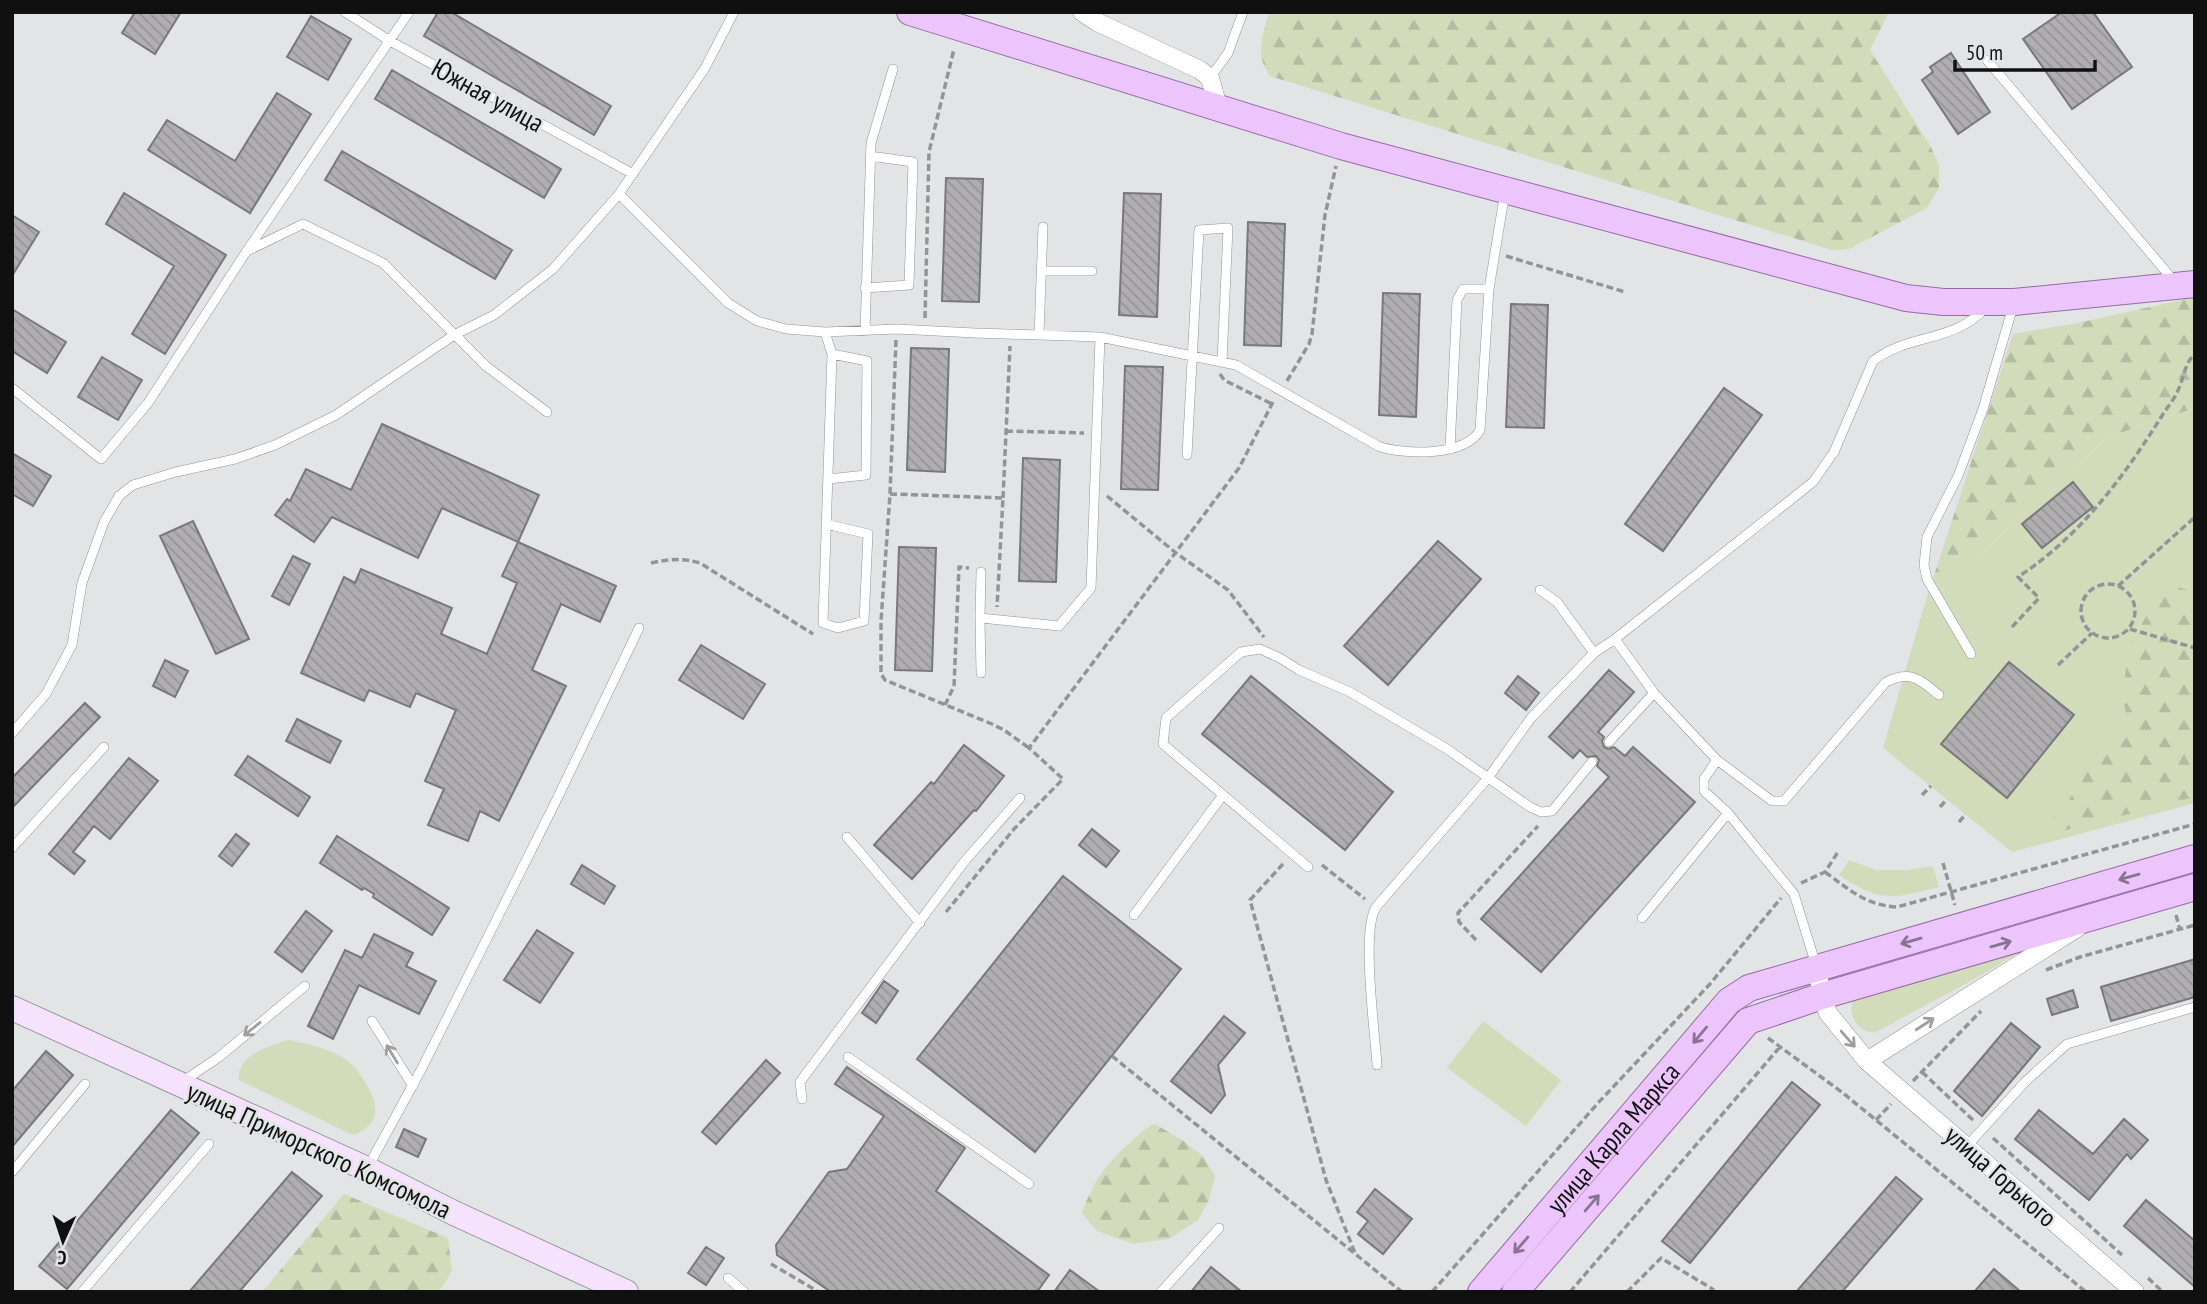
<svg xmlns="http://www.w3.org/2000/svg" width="2207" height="1304" viewBox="0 0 2207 1304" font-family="'PT Sans Narrow',sans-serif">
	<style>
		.green { fill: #d2dcbb }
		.forest { fill: url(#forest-firs) }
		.building { fill: url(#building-back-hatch); stroke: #79787a; stroke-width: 2 }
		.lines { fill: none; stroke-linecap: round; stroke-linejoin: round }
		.lane-casing { stroke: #939496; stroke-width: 10 }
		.street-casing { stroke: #939496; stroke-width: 19 }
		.secondary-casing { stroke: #939496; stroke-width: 26 }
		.primary-casing { stroke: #956ca8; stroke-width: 28 }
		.path { stroke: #939495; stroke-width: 3.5; stroke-dasharray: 7 3.5; stroke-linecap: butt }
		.lane { stroke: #fff; stroke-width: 9 }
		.street { stroke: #fff; stroke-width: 18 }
		.secondary { stroke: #f5e2fd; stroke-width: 24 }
		.primary { stroke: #ebc5fb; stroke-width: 26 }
		.oneway { stroke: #887492 }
		.oneway2 { stroke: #9f9fa0 }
		.labels { text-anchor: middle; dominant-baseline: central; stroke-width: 5; stroke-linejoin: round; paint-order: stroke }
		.street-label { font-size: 26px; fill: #101011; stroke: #e3e4e6 }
	</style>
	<defs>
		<pattern id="forest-firs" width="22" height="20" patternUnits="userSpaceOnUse" patternTransform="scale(1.75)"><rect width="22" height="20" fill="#d2dcbb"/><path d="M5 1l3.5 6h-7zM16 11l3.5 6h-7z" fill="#b3bca0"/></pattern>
		<pattern id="building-back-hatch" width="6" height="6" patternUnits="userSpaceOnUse" patternTransform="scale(1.75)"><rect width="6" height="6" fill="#b0aeb1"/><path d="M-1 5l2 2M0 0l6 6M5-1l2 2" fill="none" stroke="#969597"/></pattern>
	</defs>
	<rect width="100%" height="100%" fill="#e3e4e6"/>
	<path class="green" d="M2195,408V803L2012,852L1883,748L1924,606L2108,437Z
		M1849,860L1876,870H1907L1933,866L1939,887C1892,899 1881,903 1839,875Z
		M2023,950L1971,981L1876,1032C1859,1035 1845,1012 1854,999Z
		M1483,1021L1561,1080L1526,1126L1447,1068Z
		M288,1040C310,1044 336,1050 353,1065C357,1069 360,1074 363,1079C378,1101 384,1124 353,1135L239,1080C236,1055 269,1046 288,1040Z"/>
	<path class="forest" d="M1269,12H1889L1870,50L1931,147L1939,165V188L1927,208L1849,249L1832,250L1270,76C1254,53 1263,38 1269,12Z
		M2195,297V408L2108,437L1924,606L2013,334L2073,324Z
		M2178,587L2195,592V797L2035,838L2062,809L2082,781L2093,756L2111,741L2126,714L2123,697L2128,647L2147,615L2152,592Z
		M1155,1124L1182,1140L1203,1156L1215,1176L1209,1200L1198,1220L1169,1239L1133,1244L1097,1231L1082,1213C1094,1180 1106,1163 1133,1140C1141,1133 1144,1128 1155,1124Z
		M344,1194L448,1238L452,1271L439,1292H262Z"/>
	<path class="building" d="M135,12H181L155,54L122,33Z
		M438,12H451L611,106L594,135L424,36Z
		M2062,12H2093L2132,67L2072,109L2023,39Z
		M311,16L351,39L328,80L287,57Z
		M1951,53L1990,112L1958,134L1922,80L1933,72L1930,67Z
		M392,70L561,169L544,198L375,99Z
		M277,93L311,114L250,213L148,150L167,120L235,161Z
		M342,151L512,250L495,279L325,180Z
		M946,178L983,179L979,302L942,301Z
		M124,193L226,255L165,354L132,334L174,266L106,224Z
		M1124,193L1161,194L1157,317L1119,315Z
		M12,215L39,232L12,276Z
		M1248,222L1285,224L1281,346L1244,345Z
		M1383,293L1420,294L1416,417L1379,415Z
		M1511,304L1548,305L1544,428L1506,427Z
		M12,309L66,342L47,373L12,351Z
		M911,348L949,349L945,472L907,470Z
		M102,357L142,380L118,420L78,397Z
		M1125,366L1163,367L1158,490L1121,489Z
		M1724,388L1762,415L1663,551L1625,524Z
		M382,424L539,495L518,542L442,508L418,558L332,517L314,542L275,515L287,499L290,501L306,469L351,490Z
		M12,453L51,476L33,506L12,494Z
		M1023,458L1060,460L1056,582L1019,581Z
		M2073,482L2093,507L2042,548L2022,524Z
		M193,521L249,639L216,654L160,536Z
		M1438,541L1481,579L1388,685L1344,646Z
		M518,542L616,586L600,622L561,604L532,670L566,686L499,821L480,811L468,841L428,825L444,789L425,781L456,710L416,693L410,707L369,690L364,701L301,673L344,577L355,583L361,569L452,608L441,634L487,654L517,583L502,576Z
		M899,547L936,548L932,671L895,670Z
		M293,556L310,564L289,605L272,596Z
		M701,645L765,684L743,719L679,680Z
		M165,660L188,671L175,697L153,686Z
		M2009,662L2074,715L2007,798L1941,744Z
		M1609,670L1634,692L1598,732L1604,737L1602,741L1604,747L1608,749L1614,747L1625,756L1633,747L1695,802L1541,972L1481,919L1609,777L1597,766L1599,760L1596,756L1587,757L1580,750L1573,758L1549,737Z
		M1251,676L1393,792L1345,850L1202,734Z
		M1518,676L1539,693L1526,710L1505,693Z
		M85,703L100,717L12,808V778Z
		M297,719L341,741L330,763L286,741Z
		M964,745L1004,776L976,811L974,810L912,879L874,845L931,782L934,784Z
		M248,756L310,797L298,816L235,775Z
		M129,758L158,781L110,839L94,826L73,852L85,861L74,874L49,854Z
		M1092,829L1119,851L1106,867L1079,845Z
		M236,834L249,844L232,866L219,856Z
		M337,836L449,908L432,935L373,897L374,894L364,888L362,890L320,863Z
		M582,865L615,886L604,904L571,884Z
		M1063,876L1181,969L1035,1152L917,1059Z
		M306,911L332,931L302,972L275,952Z
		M537,930L573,953L540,1003L504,980Z
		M374,934L413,953L406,966L436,981L419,1014L359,985L333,1039L308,1026L345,950L362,958Z
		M2195,959V997L2111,1021L2101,987Z
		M884,981L898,991L876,1023L862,1013Z
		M2073,990L2078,1007L2052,1015L2047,999Z
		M1224,1016L1245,1033L1218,1065L1225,1095L1211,1113L1171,1081Z
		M2011,1023L2040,1047L1982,1116L1954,1091Z
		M46,1051L73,1075L12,1147V1091Z
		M766,1060L780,1073L716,1144L702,1132Z
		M847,1067L965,1148L936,1191L1049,1275L1037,1292H831L777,1255L776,1245L829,1172L847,1169L884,1116L835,1084Z
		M1792,1082L1820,1105L1690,1263L1662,1241Z
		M171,1110L199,1133L67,1289L39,1266Z
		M2039,1110L2093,1154L2124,1119L2148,1140L2131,1159L2127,1154L2089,1200L2015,1139Z
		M404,1129L426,1139L418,1157L396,1147Z
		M292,1172L322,1196L239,1292H189Z
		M1896,1177L1922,1199L1842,1292H1796Z
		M1375,1189L1412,1219L1383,1254L1358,1234L1368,1221L1357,1212Z
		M2146,1200L2195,1241V1287L2124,1226Z
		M706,1247L724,1258L706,1285L688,1273Z
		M1211,1267L1242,1292H1191Z
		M1994,1269L2021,1292H1974Z
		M1070,1270L1100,1292H1054Z"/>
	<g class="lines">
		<g class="lane-casing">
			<path id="lane" d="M345,12L390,41L633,174
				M1987,60L2174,281
				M1210,78L1228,53L1243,12
				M619,194L728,303L757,321L786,329L825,332L897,329L975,333L1100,337L1236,365L1378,446C1403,455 1465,457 1480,430L1489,289L1505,192
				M247,251L303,224L383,263L486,366L547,412
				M1041,271H1092
				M865,288L909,285L913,162L870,156
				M865,331L871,143L893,69
				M825,332L832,354L823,623L838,628L864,621L868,534L826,524
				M1039,335L1043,227
				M12,388L101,459L148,403L246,252L409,12
				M1450,449L1457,300L1463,289H1489
				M1187,455L1199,230L1228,228L1222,362
				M828,479L866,475L867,361L832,354
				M1540,590L1557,602L1594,653
				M980,618L981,572
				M1615,639L1654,693L1717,760
				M1971,654L1927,579L1924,565L1927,537L1958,476L1983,409L2014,303
				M981,673L980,618L1059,626L1091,588L1100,337
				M12,733L46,694L72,645L82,583L104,522L119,496L133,485L176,472L235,459L275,445L336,415L454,335L494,315L553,269L619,194L705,68L734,12
				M1609,742L1654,693
				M847,837L920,923
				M12,848L104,747
				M1308,867L1163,744L1166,718L1241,652L1260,649L1280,658L1299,670L1350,692L1447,749L1530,807L1541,812L1552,811L1592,762
				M1134,915L1223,795
				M1642,918L1728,813
				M1816,965L1794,894L1728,813L1704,791V779L1717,760L1772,801H1784L1886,682C1911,670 1919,679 1939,695
				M372,1021L413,1086
				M848,1057L1029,1184
				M1377,1065C1375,1032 1361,931 1376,907L1488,778L1531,718L1594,653L1615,639L1813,482L1834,452L1873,361C1909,333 1955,343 1986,307
				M182,1082L219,1057L305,986
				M802,1099L800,1082L964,862L1020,798
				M1967,1146L2025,1082L2067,1044L2195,1007
				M368,1167L422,1068L557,799L639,628
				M12,1172L85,1084
				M728,1278L744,1292
				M82,1292L209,1144
				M1161,1292L1219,1228"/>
		</g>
		<g class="street-casing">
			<path id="street" d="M1082,12L1097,22L1200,70L1210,78L1218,107
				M1817,969L1822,996L1828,1013L1867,1061L2135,1292
				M1867,1061L2077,928"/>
		</g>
		<g class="secondary-casing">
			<path id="secondary" d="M12,1008L367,1169L454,1213L626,1292"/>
		</g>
		<g class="primary-casing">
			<g id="primary">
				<path d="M910,12L1341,146L1906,298L1943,302H2014L2195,284"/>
				<path id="s1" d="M1481,1292L1729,1001L1749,988L2195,858"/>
				<path d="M1515,1292L1748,1021L1822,996L2195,887"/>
			</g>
		</g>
		<path class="path" d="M1506,256L1625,292
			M925,318L929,152L954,49
			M896,340L890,494L881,621V674L885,680L992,724L1004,730L1029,748
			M1220,374L1224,380L1272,404
			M1287,381L1309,344L1312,334L1325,215L1336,166
			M1006,431L1084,433
			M890,494L1003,498L997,607
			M1107,496L1176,553L1228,590L1264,637
			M1003,498L1010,346
			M651,563C669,559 683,558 700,563L813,634
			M2081 611a27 27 0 1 1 54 0a27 27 0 1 1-54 0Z
			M2118,586L2195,517
			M2012,627L2039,598L2018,577C2082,535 2125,475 2165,411C2170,404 2176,396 2179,388C2184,377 2185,362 2195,354
			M2130,629L2195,648
			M2058,665L2092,633
			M945,705L954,686L959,567L969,568
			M1922,795L1931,786
			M1940,807L1947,799
			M1959,822L1966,814
			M1943,863L1955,905
			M1283,864L1250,900L1326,1180L1355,1253
			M1322,865L1365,899
			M1825,872C1850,890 1865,905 1897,907L2195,824
			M1801,883L1825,872L1838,852
			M946,912L1014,829L1063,779L1029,748L1239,468L1273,402
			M2176,915L2180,930
			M1476,940L1459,922L1458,913L1538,826
			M2046,970L2080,957L2195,925
			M1768,1038L1843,1093L2086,1292
			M1112,1056L1402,1292
			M1922,1072L1974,1121
			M1913,1081L1981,1011
			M1876,1120L1891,1104
			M1993,1138L2122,1255
			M771,1264L819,1292
			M2148,1278L2163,1292
			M1432,1292L1598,1103L1710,984L1781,898
			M1570,1292L1779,1048
			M1627,1292L1661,1258L1714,1290"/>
		<use href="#lane" class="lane"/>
		<use href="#street" class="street"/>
		<use href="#secondary" class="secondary"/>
		<use href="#primary" class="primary"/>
	</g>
	<defs><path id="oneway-shaft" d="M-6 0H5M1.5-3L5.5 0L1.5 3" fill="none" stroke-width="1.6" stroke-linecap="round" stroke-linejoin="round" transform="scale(1.75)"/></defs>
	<g class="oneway">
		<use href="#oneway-shaft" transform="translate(2129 877) rotate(164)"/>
		<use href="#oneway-shaft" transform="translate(1911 941) rotate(164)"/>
		<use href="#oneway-shaft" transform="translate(2001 944) rotate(-16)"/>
		<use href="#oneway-shaft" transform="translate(1700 1035) rotate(130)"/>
		<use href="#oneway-shaft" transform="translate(1592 1203) rotate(-49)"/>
		<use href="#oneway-shaft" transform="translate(1521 1245) rotate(131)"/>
	</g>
	<g class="oneway2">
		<use href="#oneway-shaft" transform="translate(1925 1024) rotate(-33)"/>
		<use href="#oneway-shaft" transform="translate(252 1029) rotate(141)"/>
		<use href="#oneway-shaft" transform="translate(1848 1039) rotate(49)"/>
		<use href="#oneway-shaft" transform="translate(392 1054) rotate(-121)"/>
	</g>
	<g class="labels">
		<g class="street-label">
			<text transform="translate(488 95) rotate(29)">Южная улица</text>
			<text stroke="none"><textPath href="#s1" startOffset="203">улица Карла Маркса</textPath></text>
			<text transform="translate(319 1150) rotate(25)">улица Приморского Комсомола</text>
			<text transform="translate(2001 1176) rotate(41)">улица Горького</text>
		</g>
	</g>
	<rect width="2207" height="1304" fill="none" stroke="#101011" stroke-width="28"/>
	<g transform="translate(63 1241) rotate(183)" stroke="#e3e4e6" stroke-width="5" paint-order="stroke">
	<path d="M0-5L12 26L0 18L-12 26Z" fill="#101011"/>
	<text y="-10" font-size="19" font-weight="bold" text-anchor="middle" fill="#101011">С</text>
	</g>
	<path d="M1955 60v10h140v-10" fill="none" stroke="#101011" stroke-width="3.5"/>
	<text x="1966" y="60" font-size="21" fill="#101011" stroke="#e3e4e6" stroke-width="5" paint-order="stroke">50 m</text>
</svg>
